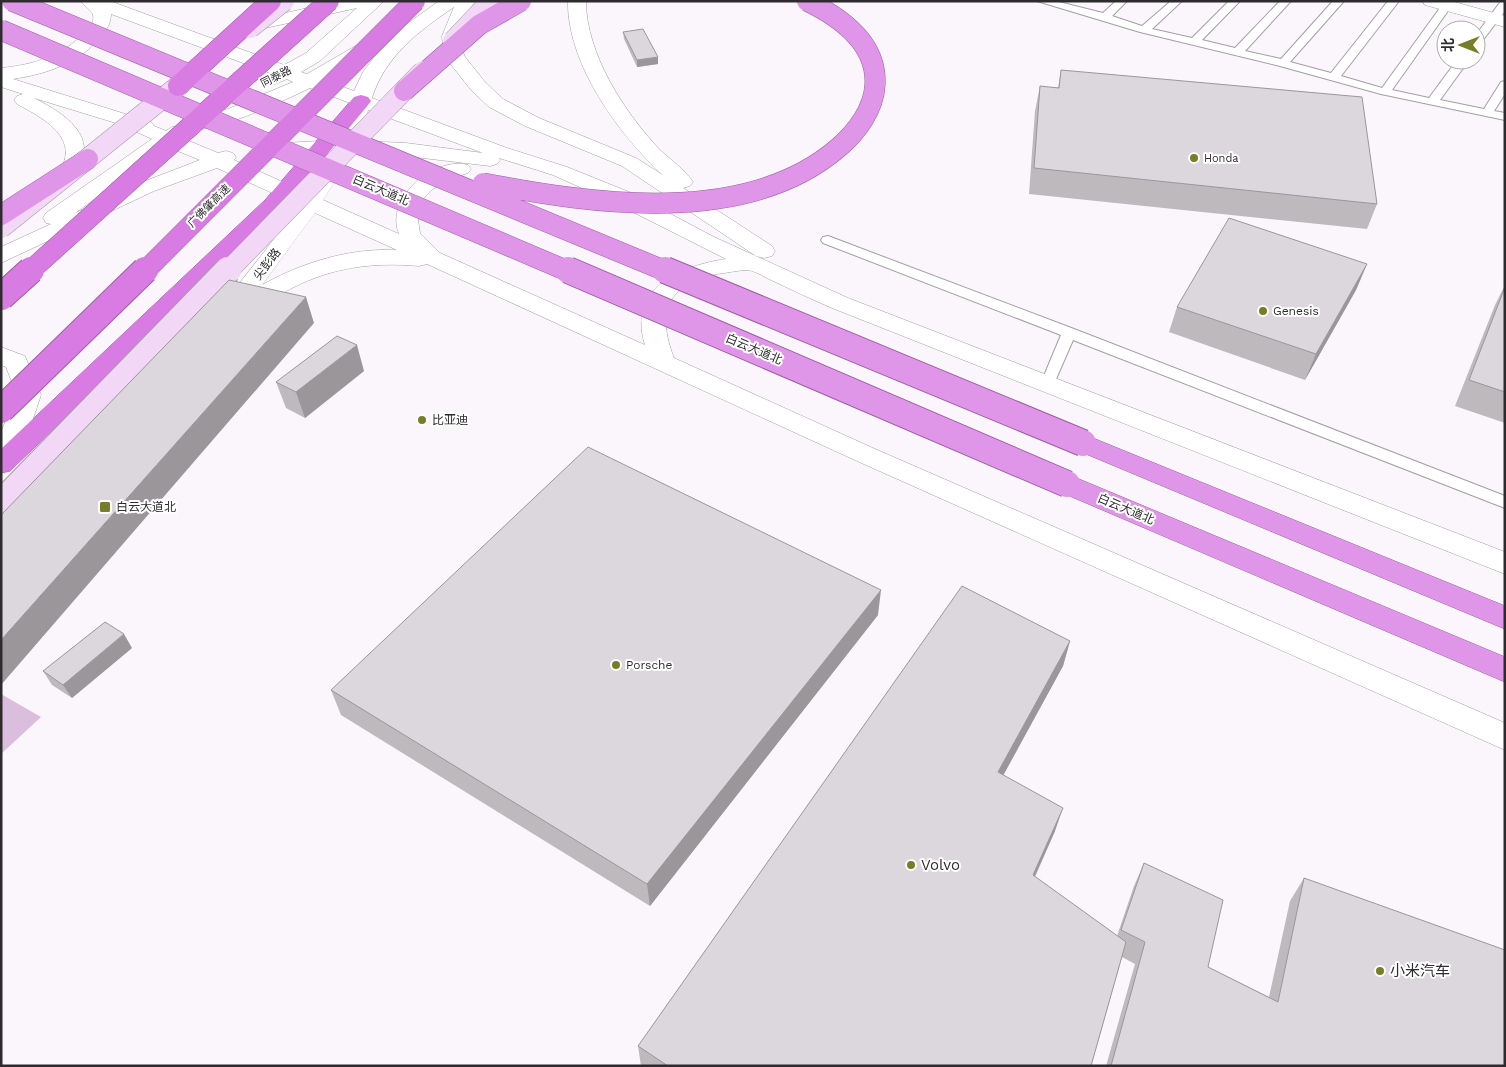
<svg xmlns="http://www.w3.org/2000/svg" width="1506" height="1067" viewBox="0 0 1506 1067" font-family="'Work Sans','Noto Sans SC',sans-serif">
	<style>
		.green { fill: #dbbddd }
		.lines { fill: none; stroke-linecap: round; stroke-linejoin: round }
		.service-casing { stroke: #a39fa4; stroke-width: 2 }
		.minor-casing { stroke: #a39fa4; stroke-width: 1 }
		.tertiary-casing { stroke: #a39fa4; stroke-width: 1 }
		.trunk-casing { stroke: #9c5fa3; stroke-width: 1 }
		.motorway-casing { stroke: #9c5fa3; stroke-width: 1 }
		.service { fill: #fff; fill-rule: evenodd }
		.minor { fill: #fff; fill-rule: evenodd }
		.tertiary { fill: #fff; fill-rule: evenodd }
		.trunk { fill: #e096e8; fill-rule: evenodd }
		.motorway { fill: #d87be2; fill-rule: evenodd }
		.secondary-bridge-far1-casing { stroke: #a39fa4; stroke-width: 21; stroke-linecap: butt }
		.secondary-bridge-casing { stroke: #a39fa4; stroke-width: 28; stroke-linecap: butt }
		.trunk-bridge-far1-casing { stroke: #9c5fa3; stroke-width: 21; stroke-linecap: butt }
		.trunk-bridge-casing { stroke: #9c5fa3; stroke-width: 28; stroke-linecap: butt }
		.motorway-bridge-far1-casing { stroke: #9c5fa3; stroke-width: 21; stroke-linecap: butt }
		.motorway-bridge-casing { stroke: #9c5fa3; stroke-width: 28; stroke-linecap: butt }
		.secondary-bridge-far1 { stroke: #f3d7f6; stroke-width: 20 }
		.secondary-bridge { stroke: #f3d7f6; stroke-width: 26 }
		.trunk-bridge-far1 { stroke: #e096e8; stroke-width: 20 }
		.trunk-bridge { stroke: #e096e8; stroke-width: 26 }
		.motorway-bridge-far1 { stroke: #d87be2; stroke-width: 20 }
		.motorway-bridge { stroke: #d87be2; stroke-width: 26 }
		.wall { fill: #bdb9bd }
		.shaded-wall { fill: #9a969a }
		.building { fill: #dcd7dc; stroke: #9a969a }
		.poi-dot { fill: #777e28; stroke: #fff; stroke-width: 2 }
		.labels { text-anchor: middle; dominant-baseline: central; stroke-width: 4; stroke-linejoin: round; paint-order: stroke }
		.far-street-label { font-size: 11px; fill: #2d2b2d; stroke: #fff }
		.far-poi-label { font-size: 11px; fill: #2d2b2d; stroke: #fff; text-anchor: start }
		.street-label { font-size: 12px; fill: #2d2b2d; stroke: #fff }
		.poi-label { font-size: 12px; fill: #2d2b2d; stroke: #fff; text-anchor: start }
		.near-poi-label { font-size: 15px; fill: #2d2b2d; stroke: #fff; text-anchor: start }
	</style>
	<rect width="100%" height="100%" fill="#fbf6fb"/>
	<path class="green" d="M1,694L41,717L1,754Z"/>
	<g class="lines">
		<g class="service-casing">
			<path id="service" d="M1037,1H1055L1103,13L1116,1H1127L1112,16L1142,26L1171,1H1182L1152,29L1192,38L1229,1H1240L1202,40L1235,48L1280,1H1291L1245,51L1281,59L1333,1H1344L1290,62L1331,73L1388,1H1399L1341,76L1382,88L1445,1H1455L1392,90L1429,98L1457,60H1469L1440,100L1484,109L1501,82L1505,81V94L1494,111L1505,113V120L1381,94L1280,66L1140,32Z
				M1501,1H1505V11L1480,44L1476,45V35Z
				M828,236L1074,329L1505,496V508L1073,340L1053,386H1043L1041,383L1061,335L823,243L821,240L823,237Z"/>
		</g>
		<g class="minor-casing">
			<path id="minor" d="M1422,1H1451L1505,16V27L1425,5Z"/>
		</g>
		<g class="tertiary-casing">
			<path id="tertiary" d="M80,1H110L284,65L306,53L357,8L238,34L232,33L229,29L232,25L339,1H384L320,61L301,72L307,74L359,44L366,42L373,44L375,48L373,52L324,80L354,91L363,72L375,56L407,24L439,1H475L460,36L461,47L465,57L485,82L503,99L539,118L636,158L663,175C619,135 567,64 568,1H586C586,54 625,113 660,150C671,160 685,170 693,182L690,186L683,188L772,246L775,251L772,256L764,258L756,256L622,166L525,126L489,107L471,90L449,62L443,47L442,36L454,7C419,31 385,56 372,98L507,148L567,167L629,192L714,237L848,298L1505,552V574L832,308C811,299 790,289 769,279C763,276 755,271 748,270C738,270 727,273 717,274C667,284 656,312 674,358L875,449L1505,723V750L857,461L427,264L419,266C374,262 333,267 292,288C279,294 251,319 238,315C233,322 226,321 219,319L215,314L219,309L264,252L299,205L217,168L154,191L1,263V247L51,224L46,223L43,218L46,213L152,139L119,124L34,98C51,107 70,117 80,134C92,155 77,196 50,189L46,185C51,179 58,174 62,167C78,135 39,116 17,104L14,100L17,96L23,94L1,87V68C33,65 63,56 85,32C89,28 95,22 93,15C92,10 84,6 80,1ZM111,14L270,73L265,78L268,82L275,84L287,79L293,82L228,109L184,120L181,124L182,126L172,127L166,131L154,126L151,122L13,79C46,74 81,63 102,35C107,29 111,23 111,14ZM310,88L350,103L338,140L266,144L259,146L256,150L259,154L266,156L332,153L307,193L234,160L236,157L233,153L226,151L218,153L182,138L189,131L188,129C214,134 285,100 310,88ZM368,110L483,153L406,143L358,141ZM168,147L200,160L140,183L75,213ZM353,153L406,156L490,166L497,164L500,160L499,158L553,175L613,202L726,259C680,266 627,288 645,345L440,253L420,233L418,220L420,207L423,199L433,189L449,179L468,173L471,169L468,165C435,156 384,198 399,234L323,200ZM315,213L397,250C350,248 303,262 262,285Z
				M1,347L25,356L41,395C34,415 24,454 1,461V432L17,395L6,367L1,365Z"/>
		</g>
		<g class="trunk-casing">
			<path id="trunk" d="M1083,434L1505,606V629L1074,449L1070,443L1074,437Z
				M1067,474L1505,657V682L1058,491L1054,484L1058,477Z"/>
		</g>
		<g class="motorway-casing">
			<path id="motorway" d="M361,95L368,97L371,101L368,105L281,210L10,471L1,473V449L265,200L354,97Z"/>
		</g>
		<use href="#service" class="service"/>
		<use href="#minor" class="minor"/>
		<use href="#tertiary" class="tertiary"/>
		<use href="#trunk" class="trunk"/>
		<use href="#motorway" class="motorway"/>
		<g class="secondary-bridge-far1-casing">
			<path id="secondary-bridge-far1" d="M250,28L284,1
				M453,41L491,1
				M1,228L183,82
				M227,272L423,71"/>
		</g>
		<g class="secondary-bridge-casing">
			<path id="secondary-bridge" d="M1,503L228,270"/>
		</g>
		<g class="trunk-bridge-far1-casing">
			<path id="trunk-bridge-far1" d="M12,1L668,272
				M1,30L570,272
				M404,91L479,25L521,1
				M483,183C592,204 746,227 838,148C857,132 874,109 875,84C877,43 840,17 807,1
				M1,215L88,159"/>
		</g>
		<g class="trunk-bridge-casing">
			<path id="trunk-bridge" d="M568,270L1067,484
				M665,270L1083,443"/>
		</g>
		<g class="motorway-bridge-far1-casing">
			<path id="motorway-bridge-far1" d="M178,86L271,1
				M29,272L329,1
				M144,272L415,1"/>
		</g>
		<g class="motorway-bridge-casing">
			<path id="motorway-bridge" d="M1,297L31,270
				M1,410L145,270"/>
		</g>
		<use href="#secondary-bridge-far1" class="secondary-bridge-far1"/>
		<use href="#secondary-bridge" class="secondary-bridge"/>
		<use href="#trunk-bridge-far1" class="trunk-bridge-far1"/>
		<use href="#trunk-bridge" class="trunk-bridge"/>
		<use href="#motorway-bridge-far1" class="motorway-bridge-far1"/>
		<use href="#motorway-bridge" class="motorway-bridge"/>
	</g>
	<path class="wall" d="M623,32L658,64L637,67L624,39Z
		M1061,70L1377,204L1367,229L1029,194L1035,111L1040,86L1058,88Z
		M1367,264L1356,290L1305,380L1169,332L1177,307Z
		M1505,285V423L1455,406L1495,305Z
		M364,371L305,418L286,408L276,382Z
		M878,615L650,906L341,715L331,690Z
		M1070,641L1063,666L1003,775L1055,831L1035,877L1117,936L1134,886L1144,863L1208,967L1269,997L1290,901L1304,878L1505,1066H1106L1135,964L1122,957L1091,1066H641L638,1046Z
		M132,648L72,698L52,685L43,671Z"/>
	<path class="shaded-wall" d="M658,57V64L637,67V60Z
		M1367,264L1356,290L1305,380L1316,354Z
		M306,297L314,323L1,685V640Z
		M357,345L364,371L305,418L296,392Z
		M881,590L878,615L650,906L647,884Z
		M124,634L132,648L72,698L63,685Z
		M1070,641L1063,666L992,796L998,772Z
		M1063,808L1055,831L1025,898L1033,875Z"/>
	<path class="building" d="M643,29L658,57L637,60L623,32Z
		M1061,70L1362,97L1377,204L1034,168L1040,86L1059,88Z
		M1229,218L1367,264L1316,354L1177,307Z
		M229,280L306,297L1,640V515Z
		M1505,287V392L1469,380Z
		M337,336L357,345L296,392L276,382Z
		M588,447L881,590L647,884L331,690Z
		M962,586L1070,641L998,772L1063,808L1033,875L1126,942L1091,1066H668L638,1046Z
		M105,622L124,634L63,685L43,671Z
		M1144,863L1223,900L1208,967L1278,1002L1304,878L1505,950V1066H1111L1145,942L1121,930Z"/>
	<g class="poi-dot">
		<circle cx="1194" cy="158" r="5"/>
		<circle cx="1263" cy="311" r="5"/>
		<circle cx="422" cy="420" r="5"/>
		<rect x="99" y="501" width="12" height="12" rx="2.5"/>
		<circle cx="616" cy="665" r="5"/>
		<circle cx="911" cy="865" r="5"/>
		<circle cx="1380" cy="971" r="5"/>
	</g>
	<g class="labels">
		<g class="far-street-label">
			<text transform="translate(276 77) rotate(-27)">同泰路</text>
			<text transform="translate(209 206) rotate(-45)">广佛肇高速</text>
		</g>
		<g class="far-poi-label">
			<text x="1204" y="158">Honda</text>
		</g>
		<g class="street-label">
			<text transform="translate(381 190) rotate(23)">白云大道北</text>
			<text transform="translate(267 264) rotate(-52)">尖彭路</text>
			<text transform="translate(754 349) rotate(23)">白云大道北</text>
			<text transform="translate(1126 509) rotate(23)">白云大道北</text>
		</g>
		<g class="poi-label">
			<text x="1273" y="311">Genesis</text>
			<text x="432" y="420">比亚迪</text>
			<text x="116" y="507">白云大道北</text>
			<text x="626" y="665">Porsche</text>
		</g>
		<g class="near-poi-label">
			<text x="921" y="865">Volvo</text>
			<text x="1390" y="971">小米汽车</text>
		</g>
	</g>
	<rect width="1506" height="1067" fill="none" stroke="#2d2b2d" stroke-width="5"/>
	<g transform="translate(1461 45) rotate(270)"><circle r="24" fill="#ffffff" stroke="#abaaab"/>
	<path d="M0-4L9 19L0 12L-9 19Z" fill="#777e28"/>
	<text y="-8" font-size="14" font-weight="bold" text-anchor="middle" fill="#2d2b2d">北</text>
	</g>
</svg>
